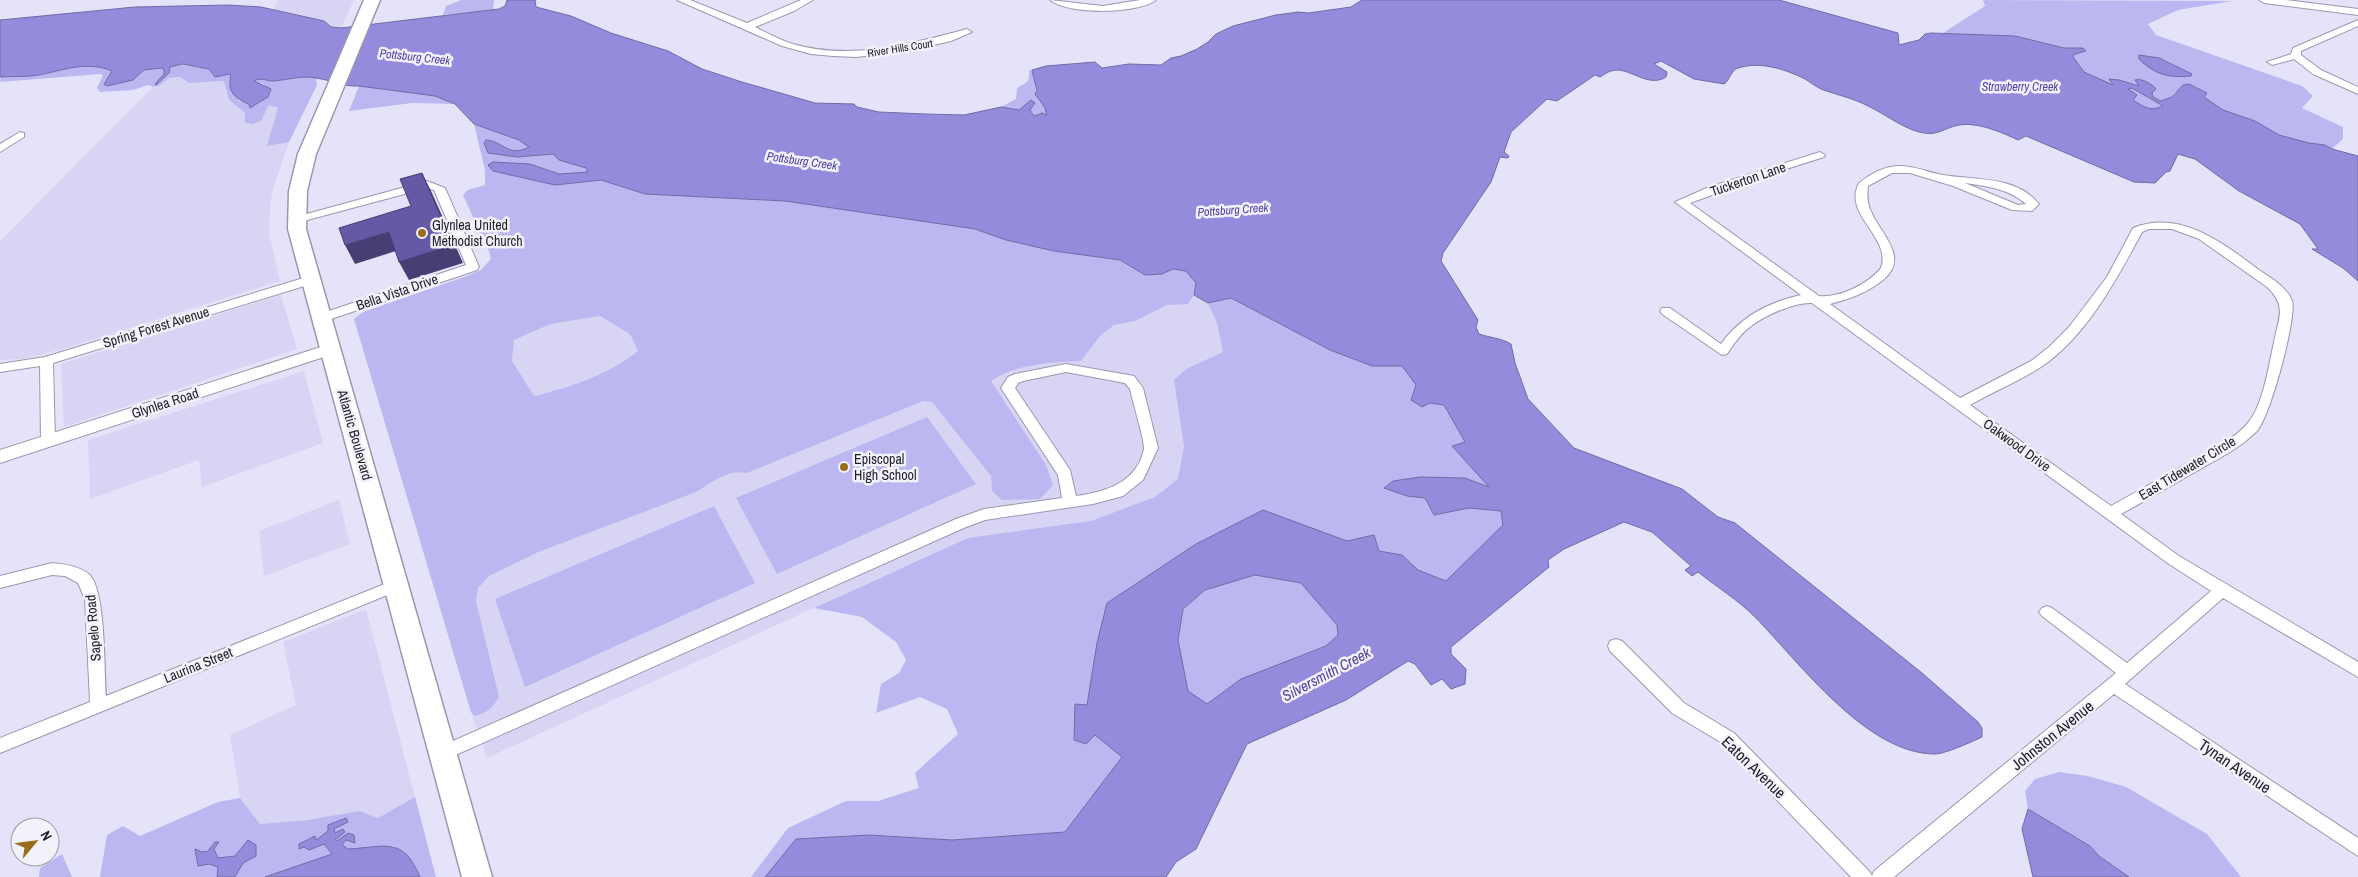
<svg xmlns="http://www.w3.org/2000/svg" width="2358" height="877" viewBox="0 0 2358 877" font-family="'Archivo Narrow',sans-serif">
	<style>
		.built { fill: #d7d5f3 }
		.green { fill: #bcb7f1; fill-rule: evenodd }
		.water { fill: #958bdc; stroke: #726aa5; fill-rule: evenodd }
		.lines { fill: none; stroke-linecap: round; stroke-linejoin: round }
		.minor-casing { stroke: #9998ae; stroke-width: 2 }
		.tertiary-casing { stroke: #9998ae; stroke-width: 2 }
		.primary-casing { stroke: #9998ae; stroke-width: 3 }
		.minor { fill: #fff; fill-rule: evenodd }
		.tertiary { fill: #fff; fill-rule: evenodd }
		.primary { fill: #fff; fill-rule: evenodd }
		.shaded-wall { fill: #473e74 }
		.building { fill: #6559a6; stroke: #473e74 }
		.poi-dot { fill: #986c1a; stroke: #f2f2fb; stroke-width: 2 }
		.labels { text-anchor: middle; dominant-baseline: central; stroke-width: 5; stroke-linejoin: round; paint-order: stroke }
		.far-street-label { font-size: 11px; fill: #1f1e26; stroke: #f2f2fb }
		.far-water-label { font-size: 12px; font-style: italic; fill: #5440a0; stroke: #f2f2fb }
		.street-label { font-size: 14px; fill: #1f1e26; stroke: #f2f2fb }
		.poi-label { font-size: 14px; fill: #1f1e26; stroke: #f2f2fb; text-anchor: start }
		.water-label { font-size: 15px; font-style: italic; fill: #5440a0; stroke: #f2f2fb }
		.near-street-label { font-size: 16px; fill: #1f1e26; stroke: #f2f2fb }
	</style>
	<rect width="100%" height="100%" fill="#e4e3fa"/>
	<path class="built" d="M279,0H354L341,28L331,27L324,21L273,10Z
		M180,77L189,83L224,81L229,100L245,113L262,120L268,106L278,107L267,146L289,142L272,192L270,213L269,233L280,281L63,349L23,359L0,360V241L153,87L159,86L169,78Z
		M468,190L1231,298L1282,486L890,573L487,758L471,712L354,319L363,312L467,276L481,270L491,259L489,251L463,195Z
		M281,295L297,349L64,427L61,364Z
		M304,371L323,443L202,487L199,460L90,499L88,440Z
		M339,500L350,544L264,576L259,531Z
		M366,609L415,797L378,818L360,811L307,820L260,824L240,798L230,735L296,705L283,642Z"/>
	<path class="green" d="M461,0H494L493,10L443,15L446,6Z
		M1983,0L2232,1L2178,10L2148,24L2156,35L2302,86L2313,96L2302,108L2343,127V139L2332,149L2358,156L2295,143L2175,92L2172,97L2161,101L2153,97L2152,93L2136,83L2145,89L2148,98L2163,106L2156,110H2150L1943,33L1985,6ZM2139,56L2159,58L2192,74L2191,76L2184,77Z
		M175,64L209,69L215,77L230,74L239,101L250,104V107L262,102L264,84L253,81L255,79L270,81L300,76L316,78L317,85L289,142L267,146L278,107L268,106L262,120L253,124L245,123V113L229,100L224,81L189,83L180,77L169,78L159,86L153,87L148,85L133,90L100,92L97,88L103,75L100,74L0,82L1,76C11,76 22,78 32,76C59,72 84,59 112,71L104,83L133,80L144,70L161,68L164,69V75L155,83L156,85L169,73L170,67Z
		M1032,70L1038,100L1045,108L1048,115L1039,113L1034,116L1030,110L1033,105L1029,103L1019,110L1001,107L1016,99L1017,88C1026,82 1030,84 1029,71Z
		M359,86L435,96L455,104L412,103L349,111Z
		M474,124L500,132L527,144L529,147C507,157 505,141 487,140L517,157L553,154L559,160L586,168L588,172L559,174L530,164L517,177L537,179L555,185L601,180L645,194L785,201L975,229L1006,240L1054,251L1120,260L1145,275L1162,274L1173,269L1186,271L1196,283L1194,295L1188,304L1167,305L1135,321L1114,325L1100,336L1081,361C1053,362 1015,364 991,381L1046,465L1053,485L1040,499L1002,500L992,491L991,476L932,402L923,401L747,473C728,469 712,482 696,492L536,553L489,576L478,588L476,601L499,697C493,708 488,712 475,716L471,712L354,319L363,312L467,276L481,270L491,259L489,251L463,195L468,190L485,185V170ZM600,316L630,334L638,351C610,374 569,388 534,396L512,361L514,340L550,324Z
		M1231,298L1330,350L1372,366H1402L1430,403L1444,405L1465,442L1453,446L1490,487L1465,478L1420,477L1393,481L1407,496L1425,498L1434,515L1469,508L1502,511L1503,525L1446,581L1418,570L1402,555L1379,551L1374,536L1347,541L1263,510L1196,544L1107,603L1087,706L1075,705L1095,734L1122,757L1065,832L952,840L869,835L796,839L765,877H751L788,828L846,801H878L919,788L915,773L958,734L947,709L920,697L876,713L881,684L899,673L906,660L896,642L862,617L814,608L968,538L1091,521L1155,497L1178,479L1184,446L1174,380L1186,369L1223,352L1217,323L1208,303Z
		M927,417L976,484L777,574L736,498Z
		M714,506L755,583L525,687L495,599Z
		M1255,575L1301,583L1337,625L1338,635L1326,646L1241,679L1207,704L1188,692L1178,640L1183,609L1205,590Z
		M2059,772L2088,776L2126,787L2207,834L2241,877H2129L2099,856L2090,846L2028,809L2025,791L2035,779Z
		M415,797L436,877H420L414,863L394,846L348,849L342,845L347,840L352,842L354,835L337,841L335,839L334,829L348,822L346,818L315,840V837L304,847L324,844L333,854L265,877H235L243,863L235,856L218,858L214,849L219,842H215L209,850L202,852L195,850L198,865L209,863L219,868L217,877H100L107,835L123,826L140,836L218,802L240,798L260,824L307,820L360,811L378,818Z
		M62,854L72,877H39L40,868Z"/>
	<path class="water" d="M507,0H535L536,7L571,16L611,33L668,51L702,69L742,82L815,103L854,104L857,107L879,112L925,114L964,115L1001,107L1019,110L1031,100L1035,103L1030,110L1034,116L1042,113L1047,115L1045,108L1035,94L1037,91L1032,70L1046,66L1095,62L1102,68L1129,64L1161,65L1171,58L1181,56L1197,49L1208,42L1216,34L1233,26L1276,15L1298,12L1308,13L1351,7L1362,0H1779L1898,33L1899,45L1919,40L1925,34L1931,33L2015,36L2064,48H2083L2086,51L2075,54L2073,57L2084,72L2113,85L2109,79L2119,80L2139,86L2135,80C2142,78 2152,84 2156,89L2152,93L2153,97L2161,101L2172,97L2183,85L2189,84L2207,93L2204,97L2223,110L2255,121L2279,135L2309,143L2325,145L2332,149L2358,156V281L2343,268L2312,249H2318L2300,224L2239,191L2195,159L2178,154L2170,171L2166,172L2155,183L2134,182L2026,136L2018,140C2001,132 1978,122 1959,125C1943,128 1938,137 1919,132C1901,127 1885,114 1868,106C1853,98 1837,95 1821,89C1815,86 1810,82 1805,79C1785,69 1760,61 1738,68C1731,70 1730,80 1724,84L1694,79L1661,61L1654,64L1667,72L1666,77C1647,89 1628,65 1611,71C1607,72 1604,75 1600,77L1595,75L1557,101L1547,99L1511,132L1504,152L1509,156L1508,158L1500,157L1491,182L1443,253L1441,261L1478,320L1476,327L1479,334C1491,338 1501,338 1511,344L1515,363L1528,399L1574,448L1682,489L1718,517L1735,523L1922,673L1978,722L1982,728V737C1974,741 1944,754 1936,754C1867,755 1799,662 1755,617C1738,600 1717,587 1698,572L1692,576L1685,570L1691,566L1652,532L1624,522L1564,549L1548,560L1549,567L1451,647V654L1466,669L1465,684L1451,689L1442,679L1431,685L1415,664L1408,661L1346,700L1247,744L1196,849L1176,862L1166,877H765L796,839L869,835L952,840L1065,832L1122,757L1095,735L1086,744L1074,740L1075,704L1087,705L1097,643L1107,603L1196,544L1263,510L1347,541L1374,535L1379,551L1402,555L1418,570L1446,581L1503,525L1501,511L1469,508L1434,515L1425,498L1407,496L1384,488L1393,481L1420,477L1465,478L1489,487L1452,446L1465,442L1444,405L1430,403L1422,407L1411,400L1416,385L1402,366H1372L1330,350L1231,298L1208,303L1194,295L1196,283L1186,271L1173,269L1162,274L1145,275L1120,260L1054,251L1006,240L975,229L785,201L645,194L601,180L555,185L493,171L488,165L493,162L530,164L559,174L588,172L586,168L559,160L553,154L517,157L488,153L484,143L486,140C504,141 508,158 529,147L519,140L474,124L455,104L435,96L359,86C343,87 331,80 316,78C301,75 288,80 273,81C266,81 260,77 254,81L271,89L268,97L250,108L249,104C240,101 229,94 230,83C230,80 231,77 230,74L215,77L209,69L182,64L170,67L169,73L156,85L155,84L164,74V69L161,68L144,70L133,80L107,86L104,84L112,71C83,59 59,73 31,76C21,77 10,76 0,77V20L135,7L228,5L261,7L324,21L331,27L341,28L499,9L505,6ZM2132,88L2163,106C2150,112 2144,107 2133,100L2137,95L2128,89ZM1255,575L1301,583L1337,625L1338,635L1326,646L1241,679L1207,704L1188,691L1178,640L1183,609L1205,590Z
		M2139,55L2159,58L2192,74L2191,76C2169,78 2155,75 2139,59Z
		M2028,809L2090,846L2099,856L2129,877H2033L2022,829Z
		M346,818L348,822L334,829L335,833L343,829L345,832L335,840L337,841L348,833L354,835L355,843L346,840L342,845L348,849C386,847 403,836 420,877H265L332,854L324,844L309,850L304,847L299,849V844L315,836L316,840L328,831V825Z
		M248,840L256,845V856L243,863L235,877H217L218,867L209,864L198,866L195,849L202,852L208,851L215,842H219L214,849L218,858L235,856Z"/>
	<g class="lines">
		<g class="minor-casing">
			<path id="minor" d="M677,0H690L747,23L801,0H813L794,11L755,27C767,33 780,40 793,44C853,61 910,44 967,29L972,32L951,41L903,52L856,57L833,56L811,54L782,46Z
				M1050,0L1103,6L1140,0H1156C1138,14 1068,15 1050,0Z
				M2259,0H2286L2358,9V15L2264,3Z
				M2358,20V26L2301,51V55L2321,70L2358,87V94L2313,74L2294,59L2272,65L2267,62L2291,54L2293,48Z
				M20,132L24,133V137L0,152V144Z
				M1820,152L1825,155L1824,157L1717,191L1712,195L1690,203L1819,296C1840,298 1868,284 1881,268C1892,237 1842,215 1859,183C1870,174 1883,167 1897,166C1911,165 1925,171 1938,174C1971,181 2015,174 2039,204L2032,211L2012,210L1953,186L1910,173H1892L1868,186C1867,194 1867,201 1870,209C1879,233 1911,257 1883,280C1867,293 1849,299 1830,304L1960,398L2031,361L2049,347L2069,327L2107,277L2133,228C2180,209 2223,243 2259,270C2271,278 2287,287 2292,301C2297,318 2270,417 2257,431C2241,447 2220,458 2200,469C2174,484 2148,499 2121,514L2179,556L2358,662V677L2223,598L2125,684L2358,838V856L2114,694L1894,877H1851L1722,743L1672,713L1610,651L1608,646L1610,641L1616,639L1622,641L1684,703L1734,733L1869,871L1872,876L1874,871L2116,673L2042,616L2039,612L2042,608L2047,606L2052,608L2127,663L2211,591L2169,564L1812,303C1795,302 1763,316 1750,327C1740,334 1734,344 1727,354L1722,355L1662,314L1660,311L1662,308H1670L1721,344C1740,317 1769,302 1801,295L1675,202L1709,187ZM1965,183C1987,186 2009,189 2026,204L2018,205ZM2149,229H2172L2199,239L2267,287C2287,306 2279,317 2274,342C2269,364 2263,407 2247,424C2233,440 2211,450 2193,460C2166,475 2138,491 2111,506L1970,405C1993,392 2019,381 2041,367C2086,337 2117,279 2142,232Z
				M427,181L445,188L459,220L457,222L461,225L479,267L477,270L325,321H317L315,318L317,315L466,265L449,225L451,223L447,220L434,190L427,188L296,223L292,222L290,220L292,218Z
				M310,276L314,277L316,280L314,283L53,363L55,441L53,445H43L41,441L40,366L0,372V364L45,357Z
				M1066,364L1134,376L1143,388L1158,448L1143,480L1123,496L1093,504L985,520L966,527L449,758L443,761L437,758L434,753L437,748L956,519L984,509L1062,498L1058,475L1001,388L1008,377L1015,374ZM1066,372L1125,383L1130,389C1132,400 1145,441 1144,449C1137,483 1105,492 1076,496L1070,470L1015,388L1018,383L1023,381Z
				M52,563C65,564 78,566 89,574C106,590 104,671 106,696L392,581L397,579L402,581L405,585L402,589L0,753V738L90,702L85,599L78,583L65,576L52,575L0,588V576Z"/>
		</g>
		<g class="tertiary-casing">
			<path id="tertiary" d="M330,344L336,345L338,349L336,353L0,463V450Z"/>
		</g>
		<g class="primary-casing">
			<path id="primary" d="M364,0H380L316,154L307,191L306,229L492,877H462L288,229L289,191L298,154Z"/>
		</g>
		<use href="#minor" class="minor"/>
		<use href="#tertiary" class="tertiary"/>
		<use href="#primary" class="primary"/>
	</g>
	<path class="shaded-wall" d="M422,173L431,191L463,263L409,280L399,262Z
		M389,232L399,250L355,264L345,245Z"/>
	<path class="building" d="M422,173L453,245L399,262L389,232L345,245L339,228L411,206L400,179Z"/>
	<g class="poi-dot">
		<circle cx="422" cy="233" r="5"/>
		<circle cx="844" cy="467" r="5"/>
	</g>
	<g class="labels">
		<g class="far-street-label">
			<text transform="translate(900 48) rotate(-9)">River Hills Court</text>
		</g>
		<g class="far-water-label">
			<text transform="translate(415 57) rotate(6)">Pottsburg Creek</text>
			<text x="2020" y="87">Strawberry Creek</text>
			<text transform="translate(802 161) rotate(8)">Pottsburg Creek</text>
			<text transform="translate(1233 210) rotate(-4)">Pottsburg Creek</text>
		</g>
		<g class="street-label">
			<text transform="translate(1748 179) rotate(-19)">Tuckerton Lane</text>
			<text transform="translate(397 292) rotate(-19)">Bella Vista Drive</text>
			<text transform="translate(156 327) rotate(-17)">Spring Forest Avenue</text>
			<text transform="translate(165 403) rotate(-18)">Glynlea Road</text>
			<text transform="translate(355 435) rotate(74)">Atlantic Boulevard</text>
			<text transform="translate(2017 445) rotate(36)">Oakwood Drive</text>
			<text transform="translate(2187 468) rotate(-31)">East Tidewater Circle</text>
			<text transform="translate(93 628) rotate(-95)">Sapelo Road</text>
			<text transform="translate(198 665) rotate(-22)">Laurina Street</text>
		</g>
		<g class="poi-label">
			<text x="432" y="225">Glynlea United<tspan x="432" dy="16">Methodist Church</tspan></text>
			<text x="854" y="459">Episcopal<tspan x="854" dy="16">High School</tspan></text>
		</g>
		<g class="water-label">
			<text transform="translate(1326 674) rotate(-28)">Silversmith Creek</text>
		</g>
		<g class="near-street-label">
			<text transform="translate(2052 735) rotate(-39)">Johnston Avenue</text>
			<text transform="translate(2235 766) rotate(34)">Tynan Avenue</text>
			<text transform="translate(1754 767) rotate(44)">Eaton Avenue</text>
		</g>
	</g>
	<g transform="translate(35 842) rotate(61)"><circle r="24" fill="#f2f2fb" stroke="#9e9da6"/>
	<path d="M0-4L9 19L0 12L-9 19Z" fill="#986c1a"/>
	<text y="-8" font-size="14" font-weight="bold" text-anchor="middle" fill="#1f1e26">N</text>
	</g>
</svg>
